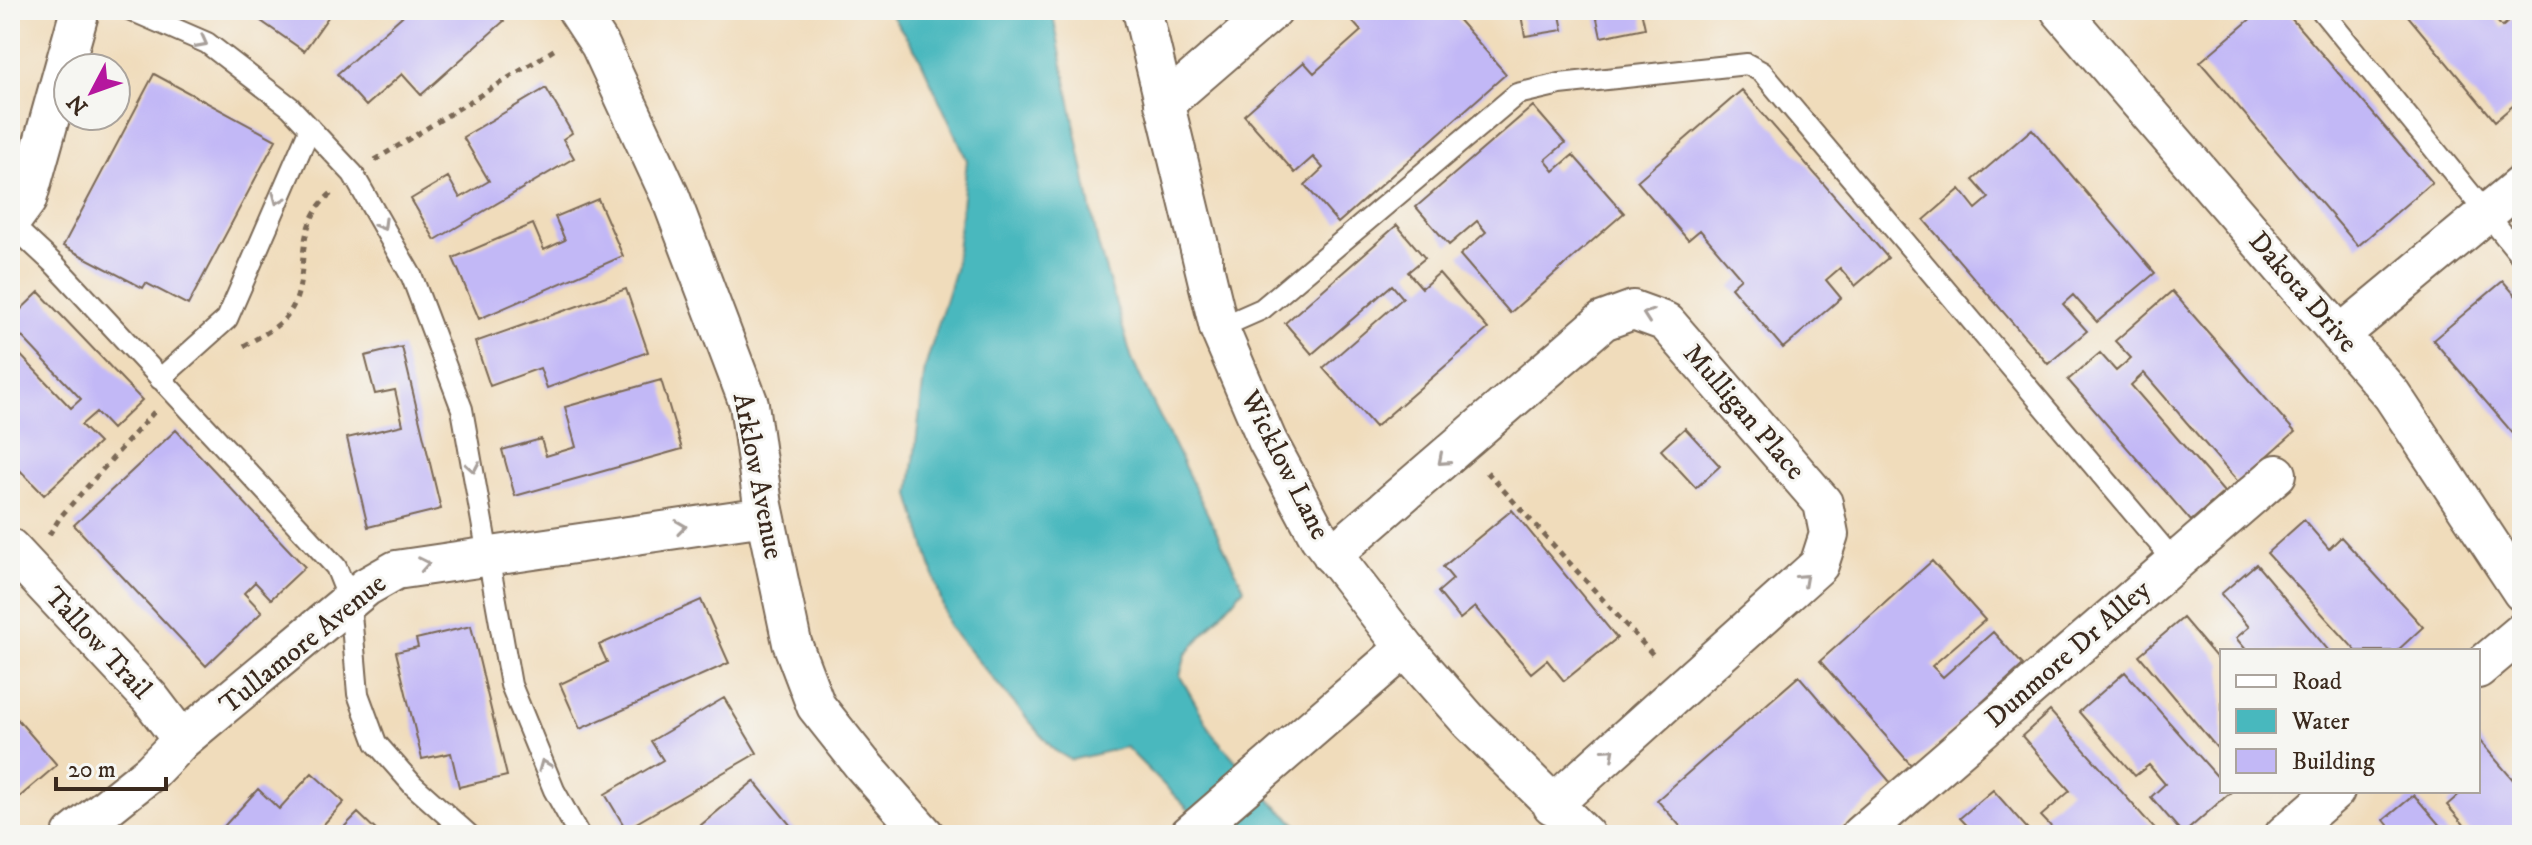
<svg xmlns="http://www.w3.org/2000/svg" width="2532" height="845" viewBox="0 0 2532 845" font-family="'IM FELL DW Pica',serif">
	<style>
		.water { fill: #48b8be; stroke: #42716e; stroke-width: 2 }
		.building { fill: #c2b8f6 }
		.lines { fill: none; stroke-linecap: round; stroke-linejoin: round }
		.service-casing { stroke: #7a6855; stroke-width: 24 }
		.minor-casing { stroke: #7a6855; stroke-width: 42 }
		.path { stroke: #7a6855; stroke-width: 5; stroke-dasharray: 6 6; stroke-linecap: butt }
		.service { stroke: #fff; stroke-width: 20 }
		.minor { stroke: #fff; stroke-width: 38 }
		.oneway { stroke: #a79f9a }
		.labels { text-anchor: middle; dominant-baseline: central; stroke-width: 6; stroke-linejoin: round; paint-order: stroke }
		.street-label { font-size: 28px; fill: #3b2a1e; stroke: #f6f6f2 }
	</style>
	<rect width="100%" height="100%" fill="#f6f6f2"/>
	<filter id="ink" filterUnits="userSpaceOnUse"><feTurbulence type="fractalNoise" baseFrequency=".0125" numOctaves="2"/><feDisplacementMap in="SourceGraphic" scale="16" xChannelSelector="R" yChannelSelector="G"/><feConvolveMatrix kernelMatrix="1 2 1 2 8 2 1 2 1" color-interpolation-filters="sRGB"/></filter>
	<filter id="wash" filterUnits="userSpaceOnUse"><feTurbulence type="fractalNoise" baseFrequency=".006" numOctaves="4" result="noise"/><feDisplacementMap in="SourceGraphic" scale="32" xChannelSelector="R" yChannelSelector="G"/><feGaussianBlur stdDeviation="1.8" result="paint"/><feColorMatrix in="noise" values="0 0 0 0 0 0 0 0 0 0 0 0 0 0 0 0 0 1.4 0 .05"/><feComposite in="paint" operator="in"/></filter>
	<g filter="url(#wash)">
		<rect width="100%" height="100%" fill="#f0dcbb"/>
		<path class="water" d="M888,10H1052L1098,244L1133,362L1244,588L1186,654L1180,676L1214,736L1272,802L1304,831L1404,835H1214L1126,747L1071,760L1054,750L949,627L910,495L925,368L955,269L967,160L918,54Z"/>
		<g id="blocks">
			<path class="building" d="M254,10H333L304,51L251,14Z
				M409,10H495L504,21L421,95L402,74L366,106L337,74Z
				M1365,10H1450L1506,74L1338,223L1305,185L1323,168L1313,157L1295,173L1244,115L1304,62L1314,73L1361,31L1352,21Z
				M1520,10H1559L1563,30L1525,36Z
				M1595,10H1641L1645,28L1601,37Z
				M2261,10H2284L2432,182L2358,246L2200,62Z
				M2403,10H2488L2502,27L2517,14L2522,20V98L2495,121Z
				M154,74L276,140L188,305L146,283L143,288L63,246Z
				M546,88L572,133L563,139L574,158L435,240L411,199L448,177L460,198L489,181L463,137Z
				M1742,90L1888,258L1855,286L1840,268L1826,280L1841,298L1783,348L1731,287L1741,278L1700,230L1688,240L1637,181Z
				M1533,106L1565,143L1545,160L1554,171L1573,155L1624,213L1510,313L1460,255L1486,232L1477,221L1449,245L1416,207Z
				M2032,129L2155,273L2097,322L2073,295L2063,304L2087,331L2048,364L1924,220L1960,189L1976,209L1989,198L1973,180Z
				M598,199L623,256L479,319L453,258L533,224L544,250L565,240L555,217Z
				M1397,225L1425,258L1408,272L1422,288L1439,273L1488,329L1375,427L1323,368L1403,298L1392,285L1312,354L1285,323Z
				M2503,281L2522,303V444L2433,340Z
				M626,289L648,352L547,388L540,368L490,386L475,342Z
				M2172,291L2295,432L2238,482L2144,373L2131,385L2224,492L2191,521L2068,380L2100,353L2116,371L2131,358L2115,341Z
				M39,292L142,400L112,429L96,412L81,425L99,443L44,495L10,460V344L71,408L81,399L10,324V320Z
				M402,347L441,509L368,527L347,438L403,425L395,390L375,394L365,356Z
				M661,380L682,449L515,496L502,450L541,439L546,456L576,447L565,407Z
				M1685,428L1720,466L1696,488L1661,450Z
				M176,430L305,567L271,599L255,582L244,593L262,612L206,666L74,525Z
				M1512,510L1617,638L1564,681L1547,660L1531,673L1475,607L1460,619L1438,592L1453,579L1443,567Z
				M2304,520L2329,549L2341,537L2423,627L2397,651H2356L2267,553Z
				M1932,561L1985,620L1932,666L1943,677L1993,632L2023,665L1912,766L1820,661Z
				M2256,564L2329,651H2247L2236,638L2249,627L2221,594Z
				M701,600L729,663L580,729L560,684L607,662L599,645Z
				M2183,618L2222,664V754L2139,655Z
				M471,626L507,776L459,787L451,753L422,759L396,652L418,647L416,639Z
				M2125,672L2222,782V791H2232L2183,834L2151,797L2165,784L2149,765L2135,776L2079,712Z
				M1799,676L1891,783L1832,835H1688L1657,800Z
				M724,698L757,753L626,829L605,794L663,760L651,741Z
				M2050,711L2160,835H2059L2041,816L2070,791L2022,736Z
				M13,714L57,765L10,805V717Z
				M2478,739L2522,790V835H2493L2488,828L2480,835H2473L2447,805L2463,791H2478Z
				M312,773L344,802L314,835H216L258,789L279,809Z
				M754,781L796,832L689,835Z
				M1993,790L2033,835H1976L1960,818Z
				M2414,795L2448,835H2396L2384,820Z
				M358,813L381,835H336Z"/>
		</g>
	</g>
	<g filter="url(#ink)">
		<use href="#blocks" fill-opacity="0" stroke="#7a6855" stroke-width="2"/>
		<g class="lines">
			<g class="service-casing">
				<path id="service" d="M131,10L207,43L290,107L353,174L412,277L462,409L511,685L554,790L579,835
					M2321,10L2522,257
					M10,223L56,266L336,567L350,602L358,694L376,743L413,785L469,835
					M1219,328L1262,309L1517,94L1560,84L1747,64L1762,72L2175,562
					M160,379L227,319L310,128"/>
			</g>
			<g class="minor-casing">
				<path id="minor" d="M577,10L600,45L670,196L749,404L763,505L792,643L816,706L862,764L925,835
					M1142,10L1219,328L1267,440L1319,537L1405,648L1470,722L1585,835
					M2060,10L2392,395L2522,592
					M1164,104L1273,10
					M10,223L27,200L80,10
					M2340,335L2522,184
					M10,548L150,698L182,740
					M1332,555L1603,321L1633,310L1666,322L1823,503L1829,534L1819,565L1552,805
					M2478,669L2522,632
					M72,835L151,772L182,740L366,587L396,570L765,516
					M1189,835L1405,648
					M1860,835L2277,474
					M2284,835L2335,791"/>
			</g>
			<path class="path" d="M375,160L557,48
				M244,346C257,338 276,329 286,317C316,281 286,229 333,192
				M1487,472L1656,658
				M49,535L61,516L154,412"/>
			<use href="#service" class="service"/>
			<use href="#minor" class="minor"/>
		</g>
		<defs><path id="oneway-chevron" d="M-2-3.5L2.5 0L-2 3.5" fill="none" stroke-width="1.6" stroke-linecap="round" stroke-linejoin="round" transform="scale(2)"/></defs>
		<g class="oneway">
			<use href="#oneway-chevron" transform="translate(202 42) rotate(28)"/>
			<use href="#oneway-chevron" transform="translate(278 199) rotate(113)"/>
			<use href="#oneway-chevron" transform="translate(382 225) rotate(60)"/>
			<use href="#oneway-chevron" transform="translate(1648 315) rotate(-160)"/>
			<use href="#oneway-chevron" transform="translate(1443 460) rotate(139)"/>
			<use href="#oneway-chevron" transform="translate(473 467) rotate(80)"/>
			<use href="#oneway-chevron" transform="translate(681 527) rotate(-8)"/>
			<use href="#oneway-chevron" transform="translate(424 564) rotate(-11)"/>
			<use href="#oneway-chevron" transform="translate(1803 579) rotate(-42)"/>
			<use href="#oneway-chevron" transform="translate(1610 753) rotate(-42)"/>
			<use href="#oneway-chevron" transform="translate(544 765) rotate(-112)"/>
		</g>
	</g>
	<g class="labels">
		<g class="street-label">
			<text transform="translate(2303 292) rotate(49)">Dakota Drive</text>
			<text transform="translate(1744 412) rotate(49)">Mulligan Place</text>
			<text transform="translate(1285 465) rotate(63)">Wicklow Lane</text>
			<text transform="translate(758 476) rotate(79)">Arklow Avenue</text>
			<text transform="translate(98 643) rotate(47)">Tallow Trail</text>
			<text transform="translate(303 644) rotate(-39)">Tullamore Avenue</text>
			<text transform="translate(2068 654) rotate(-41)">Dunmore Dr Alley</text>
		</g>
	</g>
	<rect width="2532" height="845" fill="none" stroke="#f6f6f2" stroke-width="40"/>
	<rect x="2220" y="649" width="260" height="144" fill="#f6f6f2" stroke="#aba49d" stroke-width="2"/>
	<rect x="2236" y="675" width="40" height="12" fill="#ffffff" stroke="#aba49d" stroke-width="2"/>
	<text x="2292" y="689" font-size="24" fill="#3b2a1e">Road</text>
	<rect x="2236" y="709" width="40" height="24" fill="#48b8be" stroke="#aba49d" stroke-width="2"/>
	<text x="2292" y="729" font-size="24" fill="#3b2a1e">Water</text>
	<rect x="2236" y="749" width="40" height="24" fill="#c2b8f6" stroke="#aba49d" stroke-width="2"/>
	<text x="2292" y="769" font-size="24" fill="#3b2a1e">Building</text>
	<g transform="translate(92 92) rotate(229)"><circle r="38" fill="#f6f6f2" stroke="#aba49d" stroke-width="2"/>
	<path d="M0-6L14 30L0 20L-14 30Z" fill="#b5179e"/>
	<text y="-12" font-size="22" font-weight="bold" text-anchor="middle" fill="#3b2a1e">N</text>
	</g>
	<path d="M56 777v12h110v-12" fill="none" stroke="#3b2a1e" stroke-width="4"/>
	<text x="68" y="777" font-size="24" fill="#3b2a1e" stroke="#f6f6f2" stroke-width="6" paint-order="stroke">20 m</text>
</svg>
